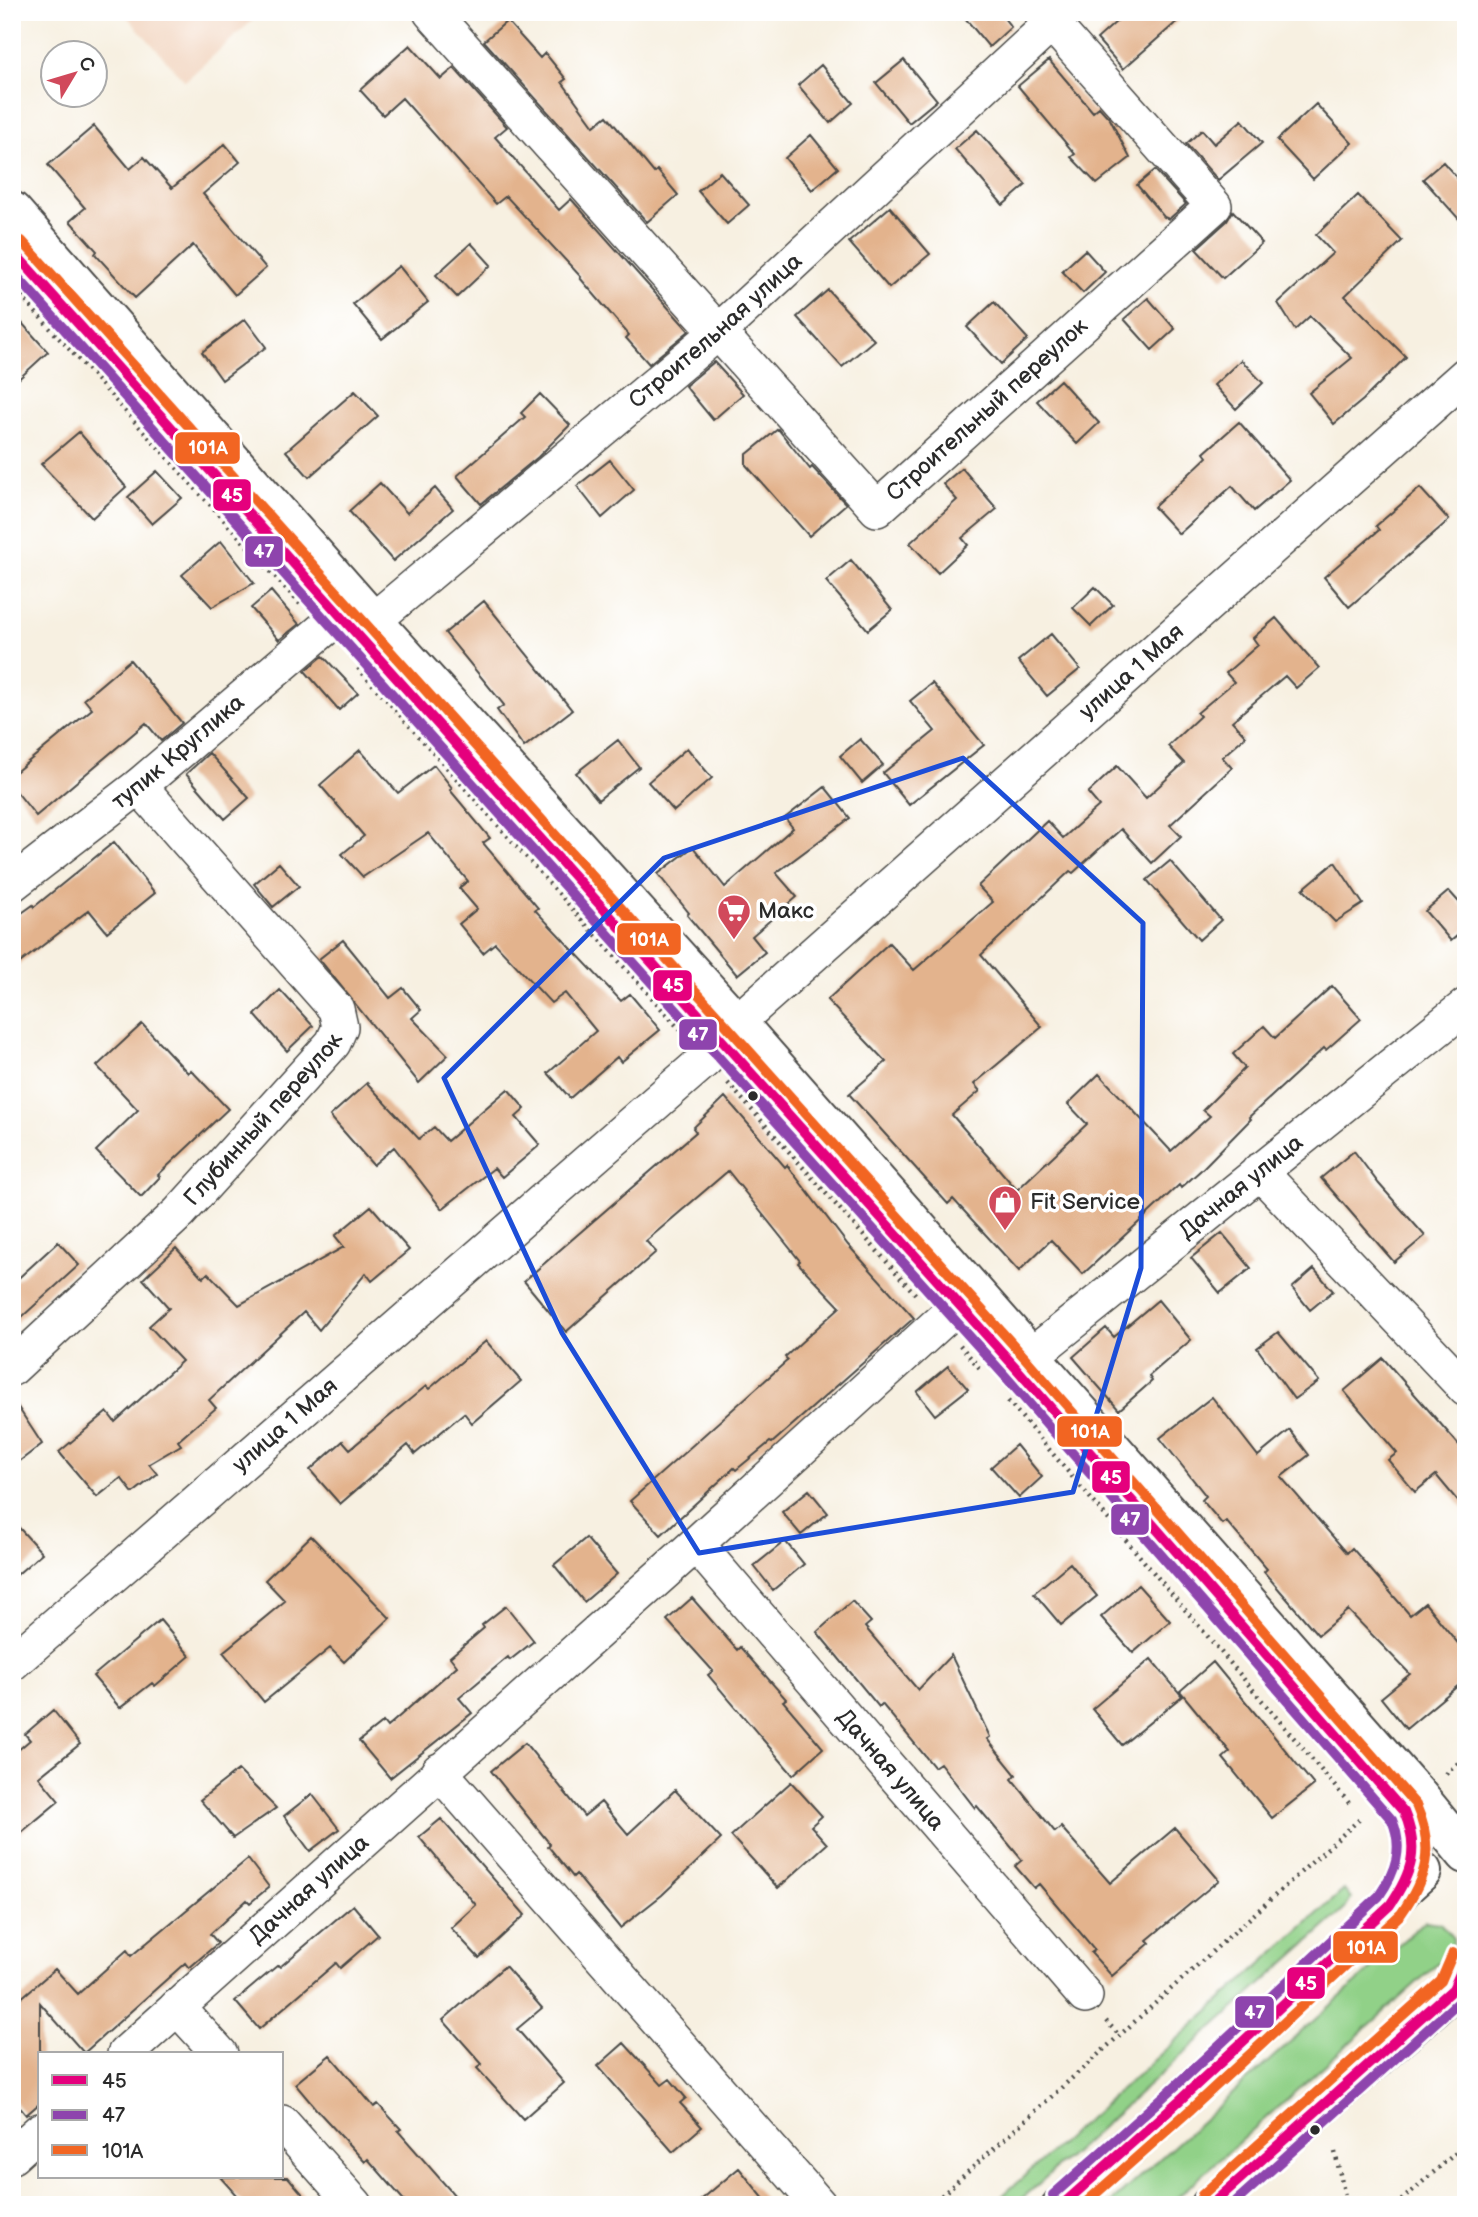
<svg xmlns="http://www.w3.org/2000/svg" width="1478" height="2217" viewBox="0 0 1478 2217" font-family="'Balsamiq Sans',sans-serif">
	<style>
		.built { fill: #f2d4be }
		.green { fill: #91d188; stroke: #5e7e5a; stroke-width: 2 }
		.building { fill: #e3b38d }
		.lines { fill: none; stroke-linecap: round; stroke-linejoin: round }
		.street-casing { stroke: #4a4946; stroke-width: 38 }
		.secondary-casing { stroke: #4a4946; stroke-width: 42 }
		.path { stroke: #4a4946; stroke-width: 4.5; stroke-dasharray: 2 5; stroke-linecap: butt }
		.street { stroke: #fff; stroke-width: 35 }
		.secondary { stroke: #fff; stroke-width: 38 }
		.bus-1-casing { stroke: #fff; stroke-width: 16 }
		.bus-2-casing { stroke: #fff; stroke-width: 16 }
		.bus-3-casing { stroke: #fff; stroke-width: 16 }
		.bus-1 { stroke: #e5007d; stroke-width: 10 }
		.bus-2 { stroke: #8e44ad; stroke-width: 10 }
		.bus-3 { stroke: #f26522; stroke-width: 10 }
		.marked { fill: none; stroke: #1d4ed8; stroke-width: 5; stroke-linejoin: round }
		.bus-dot { fill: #2b2b2b; stroke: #fff; stroke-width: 2.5 }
		.labels { text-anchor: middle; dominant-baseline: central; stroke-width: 7; stroke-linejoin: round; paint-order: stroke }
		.street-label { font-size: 23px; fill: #2b2b2b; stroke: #fff }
		.poi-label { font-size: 23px; fill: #2b2b2b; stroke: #fff; text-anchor: start }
		.line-badge { stroke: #fff; stroke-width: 2.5 }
		.badge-label { font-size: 19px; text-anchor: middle; font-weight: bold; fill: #fff }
	</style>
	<rect width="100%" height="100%" fill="#fff"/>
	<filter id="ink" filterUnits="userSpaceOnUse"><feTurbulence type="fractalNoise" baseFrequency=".0143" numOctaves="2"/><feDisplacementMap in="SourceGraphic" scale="14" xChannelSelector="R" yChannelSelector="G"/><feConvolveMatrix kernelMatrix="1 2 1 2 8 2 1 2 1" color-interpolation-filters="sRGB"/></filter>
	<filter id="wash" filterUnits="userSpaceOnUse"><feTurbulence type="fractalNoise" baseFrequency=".00686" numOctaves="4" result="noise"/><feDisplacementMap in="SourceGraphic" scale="28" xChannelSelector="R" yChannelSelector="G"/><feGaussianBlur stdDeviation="1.57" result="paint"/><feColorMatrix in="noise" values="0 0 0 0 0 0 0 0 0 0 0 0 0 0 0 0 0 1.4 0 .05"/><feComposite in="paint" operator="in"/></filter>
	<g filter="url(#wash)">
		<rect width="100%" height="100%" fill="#f7f0e1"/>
		<path class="built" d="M123,12H262L185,81Z"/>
		<path class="green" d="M1344,1890L1351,1899L1345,1909L1015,2205H992Z
			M1425,1921L1440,1923L1453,1938V1950L1169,2205H1108Z"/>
		<g id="blocks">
			<path class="building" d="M960,12H999L1011,27L989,47Z
				M1127,12H1188L1123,69L1097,39Z
				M507,21L540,58L545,53L566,79L562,82L594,126L607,116L654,173L657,170L678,195L647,222L484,41Z
				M410,45L441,79L454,68L507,127L495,137L559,210L571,199L689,331L649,364L626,338L629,335L580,278L581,277L506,196L496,204L402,98L383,115L360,90Z
				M904,60L937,100L909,123L876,83Z
				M1049,60L1093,112L1099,107L1110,119L1130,158L1097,184L1071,157L1075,154L1018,86Z
				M821,65L853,103L830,123L798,85Z
				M1316,104L1352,143L1313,179L1277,140Z
				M1242,120L1262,143L1218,180L1186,144L1202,130L1214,144Z
				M94,126L130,169L144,157L172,188L225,144L240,162L203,194L266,268L235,295L193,245L135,298L95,254L97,251L70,221L85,208L48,165Z
				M977,130L1026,185L1003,205L955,149Z
				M811,135L838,168L812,190L785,158Z
				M1443,162L1466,188V227L1423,179Z
				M1155,170L1186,204L1169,219L1164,217L1137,185Z
				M720,172L749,205L727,224L698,191Z
				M1358,195L1402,241L1345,296L1406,357L1363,400L1334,424L1309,393L1352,358L1310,316L1295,330L1278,303L1333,253L1316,235Z
				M890,207L930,254L889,288L849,242Z
				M1233,211L1262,243L1223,278L1196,249L1227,221Z
				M471,243L491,265L457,297L436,275Z
				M1085,250L1105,272L1083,293L1062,271Z
				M399,266L428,302L382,339L353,304Z
				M828,290L874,340L842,367L797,317Z
				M1148,298L1175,329L1152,350L1124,319Z
				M994,302L1028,339L1001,364L967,327Z
				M12,312L48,352L12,385Z
				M245,319L266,347L222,380L202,352Z
				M1241,360L1263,383L1236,409L1214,385Z
				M714,362L743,394L713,420L685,386Z
				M1060,380L1099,423L1077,444L1037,401Z
				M355,391L378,416L309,477L286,451Z
				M540,394L570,425L538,457L481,504L457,476L525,417L521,413Z
				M1239,422L1290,480L1254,511L1232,486L1179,534L1154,507L1207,457L1204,453Z
				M778,429L810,469L812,467L846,504L809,536L746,465V455Z
				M79,432L126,487L92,518L41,464Z
				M610,460L634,490L602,518L577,486Z
				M962,468L997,509L962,538L968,545L938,573L910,543L957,500L943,484Z
				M157,471L182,498L152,524L128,497Z
				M380,483L407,513L435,488L453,509L393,561L349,511Z
				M1420,488L1449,520L1349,607L1324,577L1379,530L1376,526Z
				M221,541L254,583L212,607L182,575Z
				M851,560L892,610L868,630L826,581Z
				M1095,587L1113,605L1091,626L1073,608Z
				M271,591L299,624L279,640L251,608Z
				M484,601L572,710L524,747L497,710L504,705L445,633Z
				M1276,618L1319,668L1296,688L1285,676L1232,721L1246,736L1222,757L1232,768L1170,825L1181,836L1152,863L1121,829L1073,873L1070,871L981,955L1042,1027L974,1084L980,1091L952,1115L1017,1190L1087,1124L1068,1104L1099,1074L1171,1151L1210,1116L1203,1110L1245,1068L1233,1054L1264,1026L1275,1038L1332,986L1361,1019L1326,1050L1324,1048L1249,1117L1251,1119L1201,1170L1181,1188L1179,1185L1083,1274L1051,1240L1019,1271L953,1199L948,1204L849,1094L886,1062L827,1000L889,943L914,970L993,902L978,886L1047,821L1063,838L1099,806L1088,793L1117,766L1146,798L1184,763L1168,746L1200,716L1197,713L1234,682L1226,673L1258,645L1253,638Z
				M1051,634L1080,669L1047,696L1018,661Z
				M323,656L358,693L339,710L305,671Z
				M130,660L182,723L161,741L146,723L36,816L12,786V775L92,709L84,699Z
				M932,683L984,745L909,805L883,773L935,731L910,701Z
				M860,739L883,765L862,783L840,756Z
				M618,740L639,767L598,800L576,773Z
				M687,748L712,778L674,811L648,782Z
				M360,750L398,793L434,765L452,788L450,790L490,838L483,843L538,908L535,910L621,1001L630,994L660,1030L621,1062L617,1057L570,1098L548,1073L596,1031L565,993L551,1003L495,943L483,953L459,924L477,909L459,888L468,881L428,833L363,877L342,854L364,836L320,785Z
				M209,753L249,798L225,819L186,774Z
				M825,787L850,818L776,873L797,897L752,936L765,952L737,975L687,915L689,913L658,874L693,847L725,887L793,828L785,818Z
				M114,842L155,893L107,932L89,910L12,969V920L33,905L34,907Z
				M1170,861L1221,920L1199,940L1147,880Z
				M1335,862L1363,904L1335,922L1303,889Z
				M279,863L299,886L273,907L254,884Z
				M1449,891L1466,910V928L1451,941L1425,911Z
				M343,940L390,998L403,988L421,1010L412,1018L448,1055L419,1083L319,959Z
				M280,990L313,1026L287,1051L255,1015Z
				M142,1024L188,1073L191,1070L228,1109L158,1175L160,1177L141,1197L96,1151L138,1110L97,1066Z
				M367,1083L419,1139L434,1127L447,1141L508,1089L525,1109L516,1117L540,1145L502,1177L494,1168L442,1209L394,1147L373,1165L330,1116Z
				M725,1097L785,1167L787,1165L848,1245L914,1318L772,1443L770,1442L736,1470L734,1468L661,1535L630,1501L788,1360L785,1357L840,1307L798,1263L800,1261L728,1171L646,1241L656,1252L566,1332L524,1281L696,1132L693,1128Z
				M1354,1151L1379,1184L1425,1236L1394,1262L1321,1178Z
				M371,1206L409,1250L372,1281L366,1273L319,1330L304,1312L209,1400L216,1408L178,1441L181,1445L149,1464L157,1474L133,1493L121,1478L97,1497L59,1452L107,1412L115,1422L182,1361L149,1326L169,1308L143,1279L176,1248L203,1278L208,1273L239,1305L344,1247L335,1236Z
				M1222,1233L1251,1268L1220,1293L1191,1258Z
				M58,1242L79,1265L12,1326V1284Z
				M1314,1269L1333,1291L1310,1310L1292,1288Z
				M1158,1300L1191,1340L1149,1376L1152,1381L1119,1410L1073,1357L1106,1328L1114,1337Z
				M1278,1332L1319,1381L1294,1399L1257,1348Z
				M486,1341L521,1381L472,1423L464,1413L415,1454L408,1445L340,1504L310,1470L343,1441L350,1449L426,1386L429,1389Z
				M1383,1358L1466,1453V1511L1436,1475L1415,1492L1388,1460L1397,1453L1344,1391Z
				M948,1366L968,1389L935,1415L917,1392Z
				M1212,1397L1258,1456L1290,1430L1309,1455L1281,1477L1347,1553L1352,1548L1410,1615L1425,1603L1466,1653V1679L1406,1729L1381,1698L1410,1674L1348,1610L1318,1635L1264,1572L1267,1569L1226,1521L1222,1524L1202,1500L1206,1496L1160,1438Z
				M12,1398L42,1444L12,1467Z
				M1016,1445L1042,1477L1019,1498L991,1467Z
				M809,1490L828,1513L801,1535L782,1512Z
				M12,1520L42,1553L12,1579Z
				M311,1536L390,1618L344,1662L330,1648L264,1702L223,1652L285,1601L265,1580Z
				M586,1538L617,1574L584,1602L554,1565Z
				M785,1541L804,1564L773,1590L754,1566Z
				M1070,1563L1097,1596L1061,1625L1034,1593Z
				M1138,1585L1170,1621L1133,1653L1101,1617Z
				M692,1598L737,1650L740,1647L786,1699L783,1701L823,1748L793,1775L708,1675L713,1671L667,1620Z
				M852,1601L871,1622L865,1627L918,1690L951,1655L990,1737L987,1739L1016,1775L1012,1779L1055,1832L1061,1827L1110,1883L1175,1828L1219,1880L1147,1940L1150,1943L1112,1976L1091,1953L1095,1950L1039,1884L1034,1888L1015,1866L1022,1860L977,1806L975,1808L940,1763L934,1767L882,1704L879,1707L817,1632Z
				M506,1606L534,1641L510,1660L508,1657L459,1698L472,1713L390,1778L359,1741L383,1722L387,1727L457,1666L450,1657L484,1628L482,1625Z
				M160,1620L190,1656L155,1686L152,1683L120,1708L93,1676Z
				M1151,1659L1182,1696L1122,1745L1092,1709Z
				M1213,1662L1314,1785L1272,1818L1223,1758L1230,1752L1180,1691Z
				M53,1710L80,1744L39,1777L59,1801L12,1840V1744L17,1751L30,1740L25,1734Z
				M525,1743L584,1816L601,1802L628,1834L675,1790L721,1839L662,1895L620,1928L576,1874L573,1877L548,1846L550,1844L491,1771Z
				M238,1770L276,1808L233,1838L200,1800Z
				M791,1782L822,1816L811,1826L827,1844L778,1888L731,1836Z
				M312,1794L339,1829L310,1851L284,1816Z
				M441,1819L525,1915L479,1958L451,1928L476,1905L419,1837Z
				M248,1859L269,1887L250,1903L247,1900L210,1934L218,1943L189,1968L185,1963L84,2053L40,2003V2103L26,2115L12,2098V2006L55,1969L78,1994L127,1950L131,1956Z
				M353,1905L378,1935L340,1968L336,1963L259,2029L235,2001L278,1965L280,1967Z
				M505,1966L542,2008L517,2029L564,2083L523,2119L477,2068L482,2064L443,2020Z
				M624,2043L662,2085L670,2079L686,2098L680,2103L702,2127L673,2152L598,2066Z
				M330,2055L374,2107L378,2104L401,2129L398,2131L463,2205H408L368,2159L365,2162L316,2109L295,2084Z
				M739,2168L769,2205H695Z
				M220,2177H288L312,2205H245Z"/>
		</g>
	</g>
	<g filter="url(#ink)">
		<use href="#blocks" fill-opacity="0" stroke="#4a4946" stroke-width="2"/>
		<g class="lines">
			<g class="street-casing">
				<g id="street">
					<path id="s1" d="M431,12L877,509L1214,206L1042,12"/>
					<path id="s2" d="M356,635L717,333L1064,12"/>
					<path id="s3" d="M12,884L139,786L339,616"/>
					<path d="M1259,1171L1466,1389"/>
					<path id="s4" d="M12,1368L179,1213L333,1043L340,1027L336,1009L139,786"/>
					<path id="s5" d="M1016,1368L1466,1006"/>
					<path id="s6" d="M696,1544L1085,1996"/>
					<path id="s7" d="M12,1663L706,1059L722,1038L745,1015L1466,375"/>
					<path d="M439,1771L819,2205"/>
					<path d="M177,2007L220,2054"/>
					<path id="s8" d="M125,2054L696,1544L973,1292"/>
					<path d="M282,2123L355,2205"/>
					<path d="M12,2156L40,2131"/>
				</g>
			</g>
			<g class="secondary-casing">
				<path id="secondary" d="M12,211L372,620L737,1023L1419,1797L1466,1854
					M1382,1787C1419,1830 1421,1834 1403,1888
					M1062,2205L1180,2100L1390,1905L1403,1888L1422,1871
					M1211,2205L1466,1978"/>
			</g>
			<path class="path" d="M12,286L300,604
				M358,668L685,1035
				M728,1083L918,1297
				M960,1345L982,1371
				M1008,1401L1349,1803
				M1446,1774L1466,1756
				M1106,2021L1119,2035
				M1335,2152L1347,2205
				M931,2205L1361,1818
				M1396,2205L1466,2144"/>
			<use href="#street" class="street"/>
			<use href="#secondary" class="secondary"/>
			<g class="bus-1-casing">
				<path id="bus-1" d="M12,250L1016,1368L1404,1812C1420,1849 1412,1873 1390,1905L1180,2100L1062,2205
					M1211,2205L1453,1989L1466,1960"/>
			</g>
			<g class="bus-2-casing">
				<path id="bus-2" d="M12,271L1006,1377L1392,1820C1404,1848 1396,1871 1379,1896L1171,2090L1053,2195
					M1232,2205L1466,1995"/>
			</g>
			<g class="bus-3-casing">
				<path id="bus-3" d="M22,241L1026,1359L1416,1805C1435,1848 1427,1877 1401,1914L1190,2110L1083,2205
					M1202,2195L1441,1981L1453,1953"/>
			</g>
			<use href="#bus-1" class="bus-1"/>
			<use href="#bus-2" class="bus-2"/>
			<use href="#bus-3" class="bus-3"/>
		</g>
	</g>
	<path class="marked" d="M963,758L1143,923L1141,1268L1073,1492L699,1553L562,1333L444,1078L664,858Z"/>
	<defs>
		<g id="supermarket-pin" transform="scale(1.75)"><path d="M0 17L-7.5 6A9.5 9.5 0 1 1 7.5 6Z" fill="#d1495b" stroke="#fff"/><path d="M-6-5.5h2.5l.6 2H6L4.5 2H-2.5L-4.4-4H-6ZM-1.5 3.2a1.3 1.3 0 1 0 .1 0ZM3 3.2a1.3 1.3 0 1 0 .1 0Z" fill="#fff"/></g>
		<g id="shop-pin" transform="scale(1.75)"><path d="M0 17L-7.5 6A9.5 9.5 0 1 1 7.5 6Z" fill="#d1495b" stroke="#fff"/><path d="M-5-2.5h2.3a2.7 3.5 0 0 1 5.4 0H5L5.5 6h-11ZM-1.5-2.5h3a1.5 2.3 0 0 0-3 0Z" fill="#fff"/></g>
	</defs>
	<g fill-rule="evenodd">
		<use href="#supermarket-pin" x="734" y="911"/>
		<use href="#shop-pin" x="1005" y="1202"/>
	</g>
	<g class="bus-dot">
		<circle cx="753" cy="1096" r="6"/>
		<circle cx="1315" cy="2130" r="6"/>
	</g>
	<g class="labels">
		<g class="street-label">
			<text stroke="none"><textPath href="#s2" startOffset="471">Строительная улица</textPath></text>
			<text stroke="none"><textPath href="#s1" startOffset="816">Строительный переулок</textPath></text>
			<text stroke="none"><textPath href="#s7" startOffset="1496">улица 1 Мая</textPath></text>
			<text stroke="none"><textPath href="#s3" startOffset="212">тупик Круглика</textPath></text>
			<text stroke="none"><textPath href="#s4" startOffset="354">Глубинный переулок</textPath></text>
			<text stroke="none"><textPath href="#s5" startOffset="289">Дачная улица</textPath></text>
			<text stroke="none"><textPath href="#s7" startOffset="362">улица 1 Мая</textPath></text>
			<text stroke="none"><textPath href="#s6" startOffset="298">Дачная улица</textPath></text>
			<text stroke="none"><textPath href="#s8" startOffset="247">Дачная улица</textPath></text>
		</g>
		<g class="poi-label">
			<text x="758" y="911">Макс</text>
			<text x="1030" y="1202">Fit Service</text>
		</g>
	</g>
	<g class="line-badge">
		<rect x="174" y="431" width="67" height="34" rx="7" fill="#f26522"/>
		<rect x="212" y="478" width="40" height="34" rx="7" fill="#e5007d"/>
		<rect x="244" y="535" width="40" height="33" rx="7" fill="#8e44ad"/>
		<rect x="616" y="922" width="66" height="34" rx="7" fill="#f26522"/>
		<rect x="652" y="969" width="41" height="33" rx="7" fill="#e5007d"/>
		<rect x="678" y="1018" width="40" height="33" rx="7" fill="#8e44ad"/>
		<rect x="1056" y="1415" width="67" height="33" rx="7" fill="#f26522"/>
		<rect x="1091" y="1460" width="40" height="34" rx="7" fill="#e5007d"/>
		<rect x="1110" y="1503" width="40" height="33" rx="7" fill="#8e44ad"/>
		<rect x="1332" y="1930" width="67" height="34" rx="7" fill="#f26522"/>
		<rect x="1286" y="1966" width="40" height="34" rx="7" fill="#e5007d"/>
		<rect x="1234" y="1995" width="41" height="34" rx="7" fill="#8e44ad"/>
	</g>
	<g class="badge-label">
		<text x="208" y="454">101А</text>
		<text x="232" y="502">45</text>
		<text x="264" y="558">47</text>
		<text x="649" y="946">101А</text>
		<text x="673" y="992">45</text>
		<text x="698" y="1041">47</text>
		<text x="1090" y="1438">101А</text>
		<text x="1111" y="1484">45</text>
		<text x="1130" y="1526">47</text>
		<text x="1366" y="1954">101А</text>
		<text x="1306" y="1990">45</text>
		<text x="1255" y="2019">47</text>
	</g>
	<rect width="1478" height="2217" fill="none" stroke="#fff" stroke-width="42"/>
	<rect x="38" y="2052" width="245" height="126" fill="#ffffff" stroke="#aaaaaa" stroke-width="2"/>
	<rect x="52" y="2075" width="35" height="10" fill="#e5007d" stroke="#aaaaaa" stroke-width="2"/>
	<text x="102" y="2088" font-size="21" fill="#2b2b2b">45</text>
	<rect x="52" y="2110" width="35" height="10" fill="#8e44ad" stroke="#aaaaaa" stroke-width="2"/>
	<text x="102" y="2122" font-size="21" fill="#2b2b2b">47</text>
	<rect x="52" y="2145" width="35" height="10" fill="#f26522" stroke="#aaaaaa" stroke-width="2"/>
	<text x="102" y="2158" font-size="21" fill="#2b2b2b">101А</text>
	<g transform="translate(74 74) rotate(52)"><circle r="33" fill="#ffffff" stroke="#aaaaaa" stroke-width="2"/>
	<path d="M0-5L12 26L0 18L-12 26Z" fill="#d1495b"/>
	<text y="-10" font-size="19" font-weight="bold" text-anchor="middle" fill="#2b2b2b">С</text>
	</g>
</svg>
